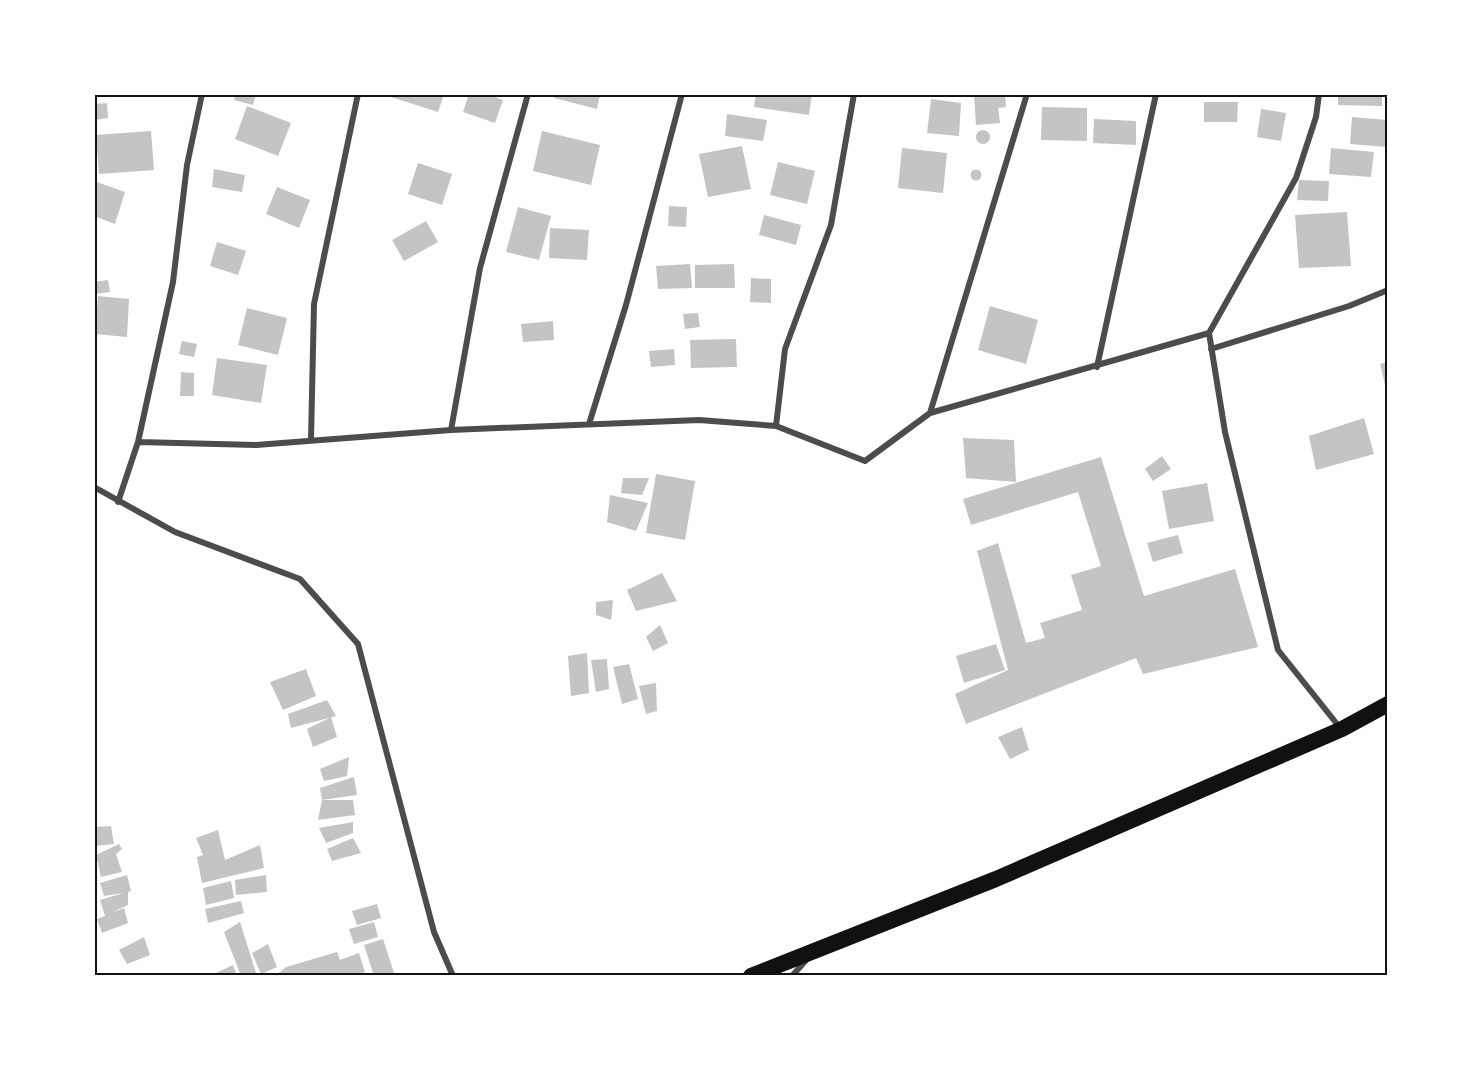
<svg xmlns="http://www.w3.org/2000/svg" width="1482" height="1070" viewBox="0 0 1482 1070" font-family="'DM Sans',sans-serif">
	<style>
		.building { fill: #c4c4c4 }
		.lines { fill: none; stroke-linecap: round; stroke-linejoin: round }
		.minor { stroke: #4c4c4c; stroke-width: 6 }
		.trunk { stroke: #111; stroke-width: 16 }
		.neatline { fill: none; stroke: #111; stroke-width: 2 }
	</style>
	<rect width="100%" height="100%" fill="#fff"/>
	<path class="building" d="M236,94H256L253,105L234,100Z
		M392,94H444L438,112L391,97Z
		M469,94H487L503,100L495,123L463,112Z
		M555,94H600L597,109L554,98Z
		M756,94H812L809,115L754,107Z
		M974,94H1005L1006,107L998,108L1000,123L976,125Z
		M1338,94H1382V106L1338,105Z
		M931,99L961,103L959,136L927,133Z
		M1204,102H1238L1237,122H1204Z
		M107,103L108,118L94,120V104Z
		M247,106L291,123L278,156L235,139Z
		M1042,107L1087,108V141L1041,140Z
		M1261,109L1286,113L1281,141L1257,137Z
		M727,114L767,120L763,141L725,136Z
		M1352,117L1388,120L1387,147L1350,144Z
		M1094,119L1136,121V145L1093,143Z
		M976 137a7 7 0 1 1 14 0a7 7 0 1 1-14 0Z
		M151,131L154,170L99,174L96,135Z
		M542,131L600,145L591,185L533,171Z
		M742,146L751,189L708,197L699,154Z
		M902,148L947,153L943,193L898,188Z
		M1331,148L1374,152L1371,177L1329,174Z
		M778,162L815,171L807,204L770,195Z
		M418,163L452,174L442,205L408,194Z
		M214,169L245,175L242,192L212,187Z
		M970.5 175a5.5 5.5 0 1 1 11 0a5.5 5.5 0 1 1-11 0Z
		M1299,180L1329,181L1328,201L1297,200Z
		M94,181L125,192L115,224L94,216Z
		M277,187L310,200L299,228L266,214Z
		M669,206L687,207L686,227L668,226Z
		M518,207L551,216L539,260L506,252Z
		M1347,212L1351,266L1299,268L1295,215Z
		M764,215L801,225L796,245L759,235Z
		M426,221L438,242L404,261L392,240Z
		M550,228L589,230L587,260L549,258Z
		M217,242L246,251L238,275L210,266Z
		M690,264L692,288L658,289L656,266Z
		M734,264L735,288H695V265Z
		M751,278L771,279V303L750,302Z
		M108,280L110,292L94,294V282Z
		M98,296L129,299L127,337L95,334Z
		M990,306L1038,320L1026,364L978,350Z
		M247,308L287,318L278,355L238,345Z
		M698,313L700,327L685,329L683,314Z
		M553,321L554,340L523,342L521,324Z
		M736,339L737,367L691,368L690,340Z
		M182,341L197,344L194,357L179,354Z
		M674,349L675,365L651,367L649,351Z
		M217,358L267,365L261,403L212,395Z
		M1388,362V384L1385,385L1380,364Z
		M181,372L194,373V396H180Z
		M1364,418L1374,454L1316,470L1309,436Z
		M963,438L1014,440L1016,482L966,478Z
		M1162,456L1171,469L1153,481L1145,469Z
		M1101,457L1144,596L1235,569L1258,647L1143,674L1136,658L966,724L955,694L1008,670L977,551L998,543L1026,643L1045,638L1040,623L1082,610L1071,575L1101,566L1078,492L971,525L963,499Z
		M656,474L695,481L685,540L646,533Z
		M623,478H649L642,495L621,493Z
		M1207,483L1214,521L1169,529L1162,491Z
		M610,495L648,503L636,531L607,522Z
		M1178,535L1183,553L1153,562L1147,543Z
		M662,573L677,601L636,611L627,590Z
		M613,600L611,620L596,615V602Z
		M660,625L668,643L653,651L646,637Z
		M996,644L1005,670L964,683L956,656Z
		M587,653L589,693L571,696L568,656Z
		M607,659L609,689L596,692L591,660Z
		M629,664L638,699L622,704L613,667Z
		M306,669L316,696L283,710L270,682Z
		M656,683L657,711L646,714L639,686Z
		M327,700L336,716L291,728L288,714Z
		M331,717L337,737L313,747L307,729Z
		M1022,727L1029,750L1010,759L998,737Z
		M349,757L347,776L324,781L320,769Z
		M354,777L357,795L322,800L320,788Z
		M322,800H353L355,815L318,820Z
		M353,822V833L326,843L319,828Z
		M111,826L114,844L94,846V827Z
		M218,830L225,860L260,845L264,868L202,883L197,857L203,855L196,838Z
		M353,838L361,853L332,861L327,849Z
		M119,844L122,849L116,854L122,872L101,877L96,855Z
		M127,875L131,891L128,892V905L111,913L124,908L128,923L102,933L97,919L105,916L100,900L124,893L104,896L100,883Z
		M266,875L267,892L236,895L235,880Z
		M231,881L234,898L206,905L203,888Z
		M241,901L244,913L208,923L205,909Z
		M377,904L381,918L357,925L352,911Z
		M240,922L257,976H241L224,932Z
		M374,922L378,937L354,944L349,929Z
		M144,937L150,955L127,964L119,950Z
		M383,939L395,976H374L364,945Z
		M268,944L277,967L261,974L252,953Z
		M337,952L340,960L359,953L365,972L355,976H275L286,967Z
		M233,965L237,976L214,974Z"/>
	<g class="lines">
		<path class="minor" d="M1319,94L1316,117L1296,178L1209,333L1225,432L1278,650L1341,729
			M1211,349L1349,306L1388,290
			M1097,367L1156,94
			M930,413L1209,333
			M589,424L626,305L682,94
			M776,426L785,349L831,225L854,94
			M451,430L480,268L528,94
			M311,439L314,304L358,94
			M138,442L256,445L451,430L699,420L776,426L865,461L930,413L1027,94
			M94,487L175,532L300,579L358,644L434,932L453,976
			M118,502L138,442L173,282L187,165L202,94
			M792,976L807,959"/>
		<path class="trunk" d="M751,976L996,879L1342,729L1388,704"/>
	</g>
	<rect width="1482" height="1070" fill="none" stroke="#ffffff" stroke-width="192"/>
	<rect x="96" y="96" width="1290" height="878" class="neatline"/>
</svg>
